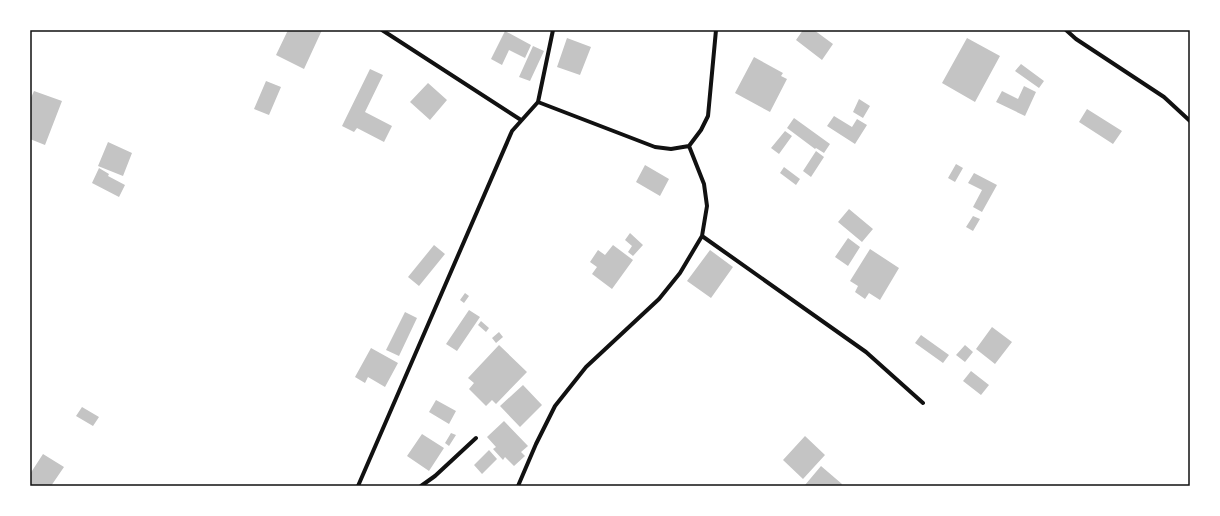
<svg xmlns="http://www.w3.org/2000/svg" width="1220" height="516" viewBox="0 0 1220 516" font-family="'Public Sans',sans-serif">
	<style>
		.building { fill: #c4c4c4 }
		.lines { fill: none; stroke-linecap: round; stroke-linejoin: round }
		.minor { stroke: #111; stroke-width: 4 }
		.neatline { fill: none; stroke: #111; stroke-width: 1.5 }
	</style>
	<rect width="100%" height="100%" fill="#fff"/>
	<path class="building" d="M288,30H322L304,69L276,55Z
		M803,30H814L833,44L822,60L796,40Z
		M505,31L531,45L525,58L509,50L502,65L491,59Z
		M567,38L591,47L580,75L557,67Z
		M967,38L1000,56L975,102L942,83Z
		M533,46L544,51L530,81L519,77Z
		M754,57L783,73L781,76L787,79L770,112L735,93Z
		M1021,64L1044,81L1039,88L1015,71Z
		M370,69L383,75L365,112L392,126L384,142L357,128L354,132L342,126Z
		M266,81L281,87L269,115L254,109Z
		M428,83L447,100L430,120L410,102Z
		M1024,86L1036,92L1025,116L996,102L1002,91L1018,99Z
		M34,91L62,101L45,145L30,139V100Z
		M859,99L870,106L863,118L853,112Z
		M1087,109L1122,131L1113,144L1079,122Z
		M834,116L852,127L857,119L867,125L855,144L827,126Z
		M794,118L830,144L824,153L816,148L815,149L787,128Z
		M785,131L792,136L779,154L771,148Z
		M108,142L132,153L123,176L98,166Z
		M816,151L824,157L811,177L803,171Z
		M956,164L963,168L955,182L948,178Z
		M645,165L669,179L660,196L636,182Z
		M784,167L800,179L796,185L780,173Z
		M99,168L109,174L108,176L125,185L119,197L92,183Z
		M974,173L997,185L982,212L973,207L982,190L968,183Z
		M849,209L873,229L862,242L838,222Z
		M973,216L980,219L973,231L966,227Z
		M630,233L643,245L633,256L628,252L632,246L625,240Z
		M848,238L860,247L848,266L835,257Z
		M434,245L445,254L419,286L408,277Z
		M613,245L633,260L612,289L592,274L597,267L590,262L598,250L605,255Z
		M870,249L899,268L880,300L869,293L865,299L855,292L858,286L850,281Z
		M710,250L733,267L711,298L687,281Z
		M465,293L469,296L464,303L460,300Z
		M469,310L480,317L457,351L446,344Z
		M405,312L417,318L399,356L386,350Z
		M481,321L489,328L486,332L478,325Z
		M992,327L1012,342L995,364L976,349Z
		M499,332L503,337L496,343L492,338Z
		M921,335L949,355L943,363L915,343Z
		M499,345L527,372L496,404L492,400L486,406L469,389L474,383L468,378Z
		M965,345L973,352L965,362L956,355Z
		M371,348L398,363L385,387L368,377L365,383L355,377Z
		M971,371L989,385L981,395L963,381Z
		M523,385L542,405L520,427L500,406Z
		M436,400L456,411L449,424L429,412Z
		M82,407L99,417L93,426L76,416Z
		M504,421L528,446L521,452L525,456L514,466L505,457L503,460L493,449L496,447L487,437Z
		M451,433L456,435L449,446L445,443Z
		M422,434L444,448L429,471L407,456Z
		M805,436L825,455L803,479L783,460Z
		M489,450L497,459L482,474L474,465Z
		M43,454L64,467L51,486H30V474Z
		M821,466L842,484L841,486L805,485Z"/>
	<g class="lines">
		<path class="minor" d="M382,30L521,120
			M1066,30L1076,39L1164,97L1190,121
			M538,102L553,30
			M702,236L866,352L923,403
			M358,486L512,131L538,102L655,147L671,149L689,146L701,130L708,116L716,30
			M421,486L435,476L476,438
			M518,486L536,444L555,406L586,367L659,299L680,273L702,236L707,206L704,184L689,146"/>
	</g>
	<rect width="1220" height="516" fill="none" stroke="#ffffff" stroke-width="62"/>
	<rect x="31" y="31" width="1158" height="454" class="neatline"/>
</svg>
